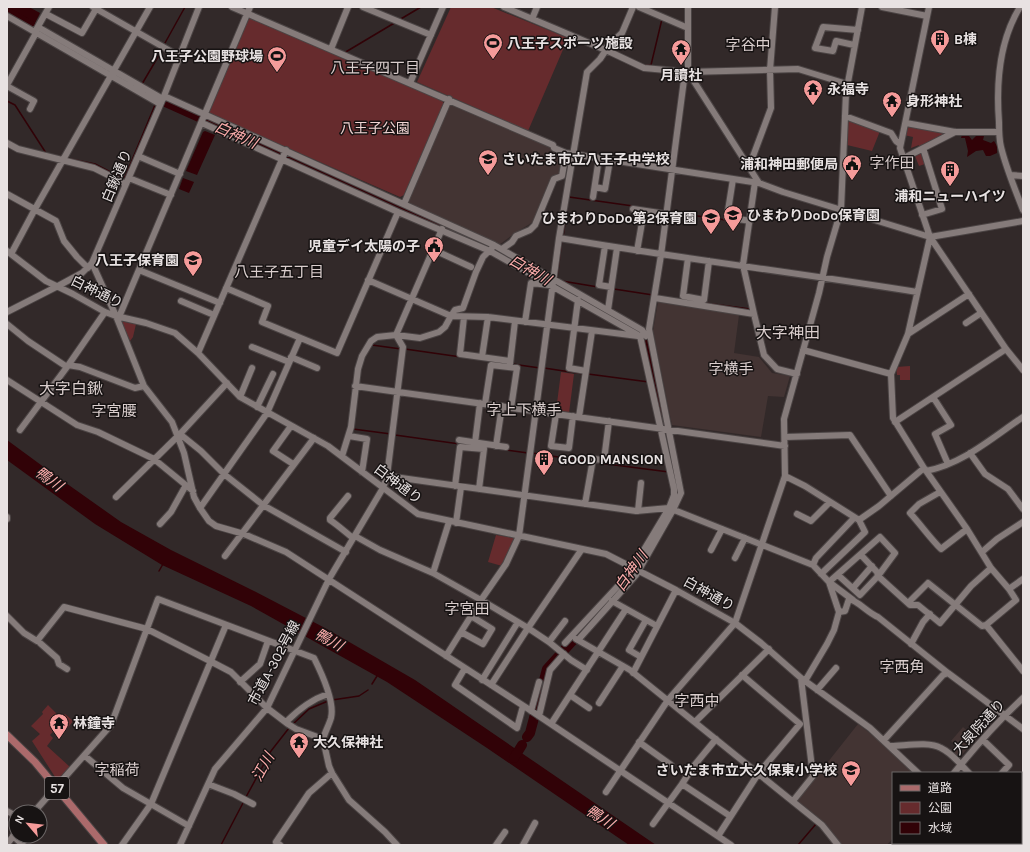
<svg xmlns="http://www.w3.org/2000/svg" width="1030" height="852" viewBox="0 0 1030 852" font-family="Karla,'Noto Sans JP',sans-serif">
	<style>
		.built { fill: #433433 }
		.green { fill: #662b2d }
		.water { fill: #310207 }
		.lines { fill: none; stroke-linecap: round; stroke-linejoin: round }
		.stream { stroke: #310207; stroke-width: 1.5 }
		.river { stroke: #310207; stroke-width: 10 }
		.minor-casing { stroke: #4b4444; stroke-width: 8 }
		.major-casing { stroke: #4b4444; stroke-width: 9 }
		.minor { stroke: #857b7a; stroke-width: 6 }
		.major { stroke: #ab6a6b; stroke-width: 7 }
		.labels { text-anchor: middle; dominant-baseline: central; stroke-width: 3; stroke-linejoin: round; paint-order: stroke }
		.shield { fill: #171313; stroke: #a9a4a4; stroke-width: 1 }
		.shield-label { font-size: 13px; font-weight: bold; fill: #e8e2e2 }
		.poi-label { font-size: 14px; font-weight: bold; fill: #e8e2e2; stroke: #171313; text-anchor: start }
		.park-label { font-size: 14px; fill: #f0d4d3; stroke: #171313 }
		.street-label { font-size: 14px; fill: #e8e2e2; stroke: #171313 }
		.neighbourhood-label { font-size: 15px; fill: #dacecd; stroke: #171313 }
		.water-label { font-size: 15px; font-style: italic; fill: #fdadac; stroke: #171313 }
		.quarter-label { font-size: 16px; fill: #dacecd; stroke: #171313 }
	</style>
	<rect width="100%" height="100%" fill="#322929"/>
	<path class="built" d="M453,104L551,146L563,154L561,174L553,177L533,222L515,233L499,245L409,204L408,200L449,106Z
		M658,302L739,315L734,353L759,357L772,373L790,376L784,397L768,396L761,437L672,425L653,331Z
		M858,724L884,744L914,773H893V838L887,845H842L826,824L797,801Z
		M963,727L976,739L958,759L949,752L955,745L951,741Z"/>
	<path class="green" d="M451,7H491L568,38L528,131L417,82Z
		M248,17H249L442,100L444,104L404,195L400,197L208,113Z
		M848,119L880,131L872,151L847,145Z
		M908,126L946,133L918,148L919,145L911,148L913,137L904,135L906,127Z
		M920,153L922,154L925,164L919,166L915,156Z
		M121,321L136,324L133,337L130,341Z
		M910,366V380H900V375H897L896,367Z
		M561,372L574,374L569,413L556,411Z
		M496,535L514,538V540L502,566L488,562Z
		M48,705L61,718L65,714L73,721L67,729L60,724L50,735L53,738L47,746L70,767L58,780H57L32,741L40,734L31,726L43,714L42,712Z"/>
	<path class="water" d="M7,7H29L40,13L35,23Z
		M205,131L215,135L197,175L186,171L203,132Z
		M962,135L969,136L972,140L976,136H984L983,140L991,143L994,141L997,146V153L990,156H986L983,150L976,151L967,157L968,151L965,138H961Z
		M183,178L194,182L189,193L179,189Z
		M7,440L56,476L121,522L171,550L256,592L325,628L415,680L656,845H629L487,748L387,682L251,606L162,565L95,524L7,460Z"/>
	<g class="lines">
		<path class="stream" d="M399,20L421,7
			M165,43L185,7
			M344,53L396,22
			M646,65H651L662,19
			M142,84L162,50
			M7,101L15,105L46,153
			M54,155L62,157
			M66,158L95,164L122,178L125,177L155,105L153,103
			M569,197L633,206
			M669,212L740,222
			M563,237L568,201
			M557,278L562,240
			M562,281L598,287
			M614,289L653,295
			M685,300L695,301
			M705,303L750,309
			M372,345L401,349
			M405,349L461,357
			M512,364L540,368
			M544,368L584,374
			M588,374L649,382
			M353,429L391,434
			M395,435L467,445
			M486,447L528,453
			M532,453L591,462
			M599,463L669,472
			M159,571L163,564
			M372,684L377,676
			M332,700L359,696L368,690
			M292,725L309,709L328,701
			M246,797L271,751L289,728
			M221,845L244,801
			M798,845L816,824"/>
		<path class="river" d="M7,12L45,34
			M152,96L492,248L644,335L647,343L678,491L672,505
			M527,737L530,733L547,669L626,582
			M514,758L522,745"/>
		<g class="minor-casing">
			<path id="minor" d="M93,7L179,56
				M232,7L553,145L554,148L566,153L759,183L783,192L930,237L1023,221
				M363,7L431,35
				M504,7L608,51L644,68L688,72L798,69L847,84
				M639,7L688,28
				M688,7V72L759,183
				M882,7L927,16
				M929,7L900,148L930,237L1006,349L1023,370
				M1020,7C999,41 996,83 999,122C999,130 999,139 1001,147C1006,168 1015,189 1023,210
				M46,14L82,33L96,9
				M7,16L160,104
				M532,19L537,7
				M38,27L163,99
				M36,30L49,7
				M854,45L836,41L833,51L815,48L823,27L858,30
				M331,49L348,7
				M604,50L622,33L633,7
				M410,83L443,7
				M7,85L36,33
				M7,86L34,101L30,109
				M164,96L494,245L642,330L646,336
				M845,116L891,133L896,141L900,144
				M202,123L398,212L337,353L262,322L268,306L226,288
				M906,123L955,132H999
				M7,143L18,149L94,168L126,184
				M138,156L180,174
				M904,158L955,132
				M749,167L771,108L770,70L775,7
				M1010,175L1023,176
				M129,178L171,195
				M733,179L727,217L750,221
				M755,182L743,265L754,314L764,355L777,369L797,374
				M595,187L605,189L610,160
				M7,194L56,221L64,241L77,257L88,268
				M593,197L599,158
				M404,204L449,99
				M633,209L666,214
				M398,212L490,251L640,336L674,489V495L669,508L630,573L565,643
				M922,215L942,209L923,148
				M930,237L908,334L891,374L893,418L924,468L967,529L991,568L1009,589L1016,600L986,625L1023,671
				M559,238C678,258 798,273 917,292
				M605,246L599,285L611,287
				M492,248L483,257L476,272L463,308L455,310L451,316L488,317L638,336
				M502,249L512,242L516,236L530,230L535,225L554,179L562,176L566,153
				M434,250L471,267
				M7,251L46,281L73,294L105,312L116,316L146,323L175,333L198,353L240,397L328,446L418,514L606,554L676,590L735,623L761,643L801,678L870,728L918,773
				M637,251L644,211
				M11,254L35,209L150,7
				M688,258L683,296L704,300L709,261
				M92,263L116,316L144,386L172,422L184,453L194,497L200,508L209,521L216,526L244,534L286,552L533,712L731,845
				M139,270L220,303
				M655,298L754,314
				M578,300L569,368L586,371
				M181,301L214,315
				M608,310L617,248
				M7,312L58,286L82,273L92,263L164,96L199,7
				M119,317L250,7
				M464,317L460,354L510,361
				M525,322L531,283L549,285
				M966,323L981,313
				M7,324L28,341L67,367
				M908,334L969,294
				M252,347L289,362
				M803,350L891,374
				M198,353L286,150
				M291,357L317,368
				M482,357L488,317
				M510,364L515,321
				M68,365L80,367L135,388L144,386
				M7,380L77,425L98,432L154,459L193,491
				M355,386L785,446
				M240,397L252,368
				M933,397L951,425L935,434L948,464
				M485,404L491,365L517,368L511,408
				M257,407L273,374
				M556,414L551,446L569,448L573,416
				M579,417L592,331
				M895,422L1006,349
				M291,426L273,451L293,464
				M20,430L67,367L105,312
				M180,434L227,383
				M349,436L367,439L362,472
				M785,437L850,435L891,496
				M459,440L506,447
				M475,443L480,403
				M496,446L502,406
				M970,453L985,474L1008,489L1023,509
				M342,456L351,427L358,369L362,356L371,341L377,337L396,335L420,338L439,332L445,327L451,316L368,280
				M926,471C963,464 993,437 1023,417
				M387,476L636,511L669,508L813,565L829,582L839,612L834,630L827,644L805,681
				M785,476L805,486L859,520L879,506L924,468
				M455,486L460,447L484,449L479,489
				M940,492L919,504L910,513C921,525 930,538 941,549L967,529
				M348,496L330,518V520C339,526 345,532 353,538
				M116,497L180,434L201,451L224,474L263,505L346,552
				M585,504L593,459L604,460L609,421
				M200,508L267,413L300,338
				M638,511L641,483
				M797,514L811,521L830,502
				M7,517V519
				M456,523L461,487
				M160,524L171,512L186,485
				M355,536L380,550L433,573L481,600L528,628L549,642L571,660L587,670
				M711,550L722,529
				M982,552L997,539L1023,522
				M861,555L877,572L878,576L910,605H918L940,623L971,586L991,568
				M225,556L314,438
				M735,558L745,538
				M813,565L816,558L854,518
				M433,573L449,522
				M821,574L865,532L859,520
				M838,575L860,595L878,576L895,553L880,537L829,582L853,600
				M853,588L872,566
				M1009,589L1023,579
				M612,601L657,626
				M908,603L928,583L982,626L986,625
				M839,612L845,611L849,599C857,600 868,613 878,617L948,673
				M7,616L24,633L37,641L64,607L147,629L210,661L231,672L267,708L288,724L296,729L323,739L329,766L332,773L349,800L385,832L397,845
				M461,632L483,644L492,629L471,616
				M576,639L630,670L822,825L838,845
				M578,640L636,575L673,510L681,493L649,329L661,255L685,72
				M549,642L565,621
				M40,643L57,658L59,664L67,669
				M911,644L923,622L930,614
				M446,656L481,600L506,564L519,536L559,238L587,72L600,59L606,50
				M641,657L629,650L646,620
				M465,668L455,685L517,728L523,706
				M633,673L676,590
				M482,680L518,622
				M240,682L260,664L268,641
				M491,685L528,628L582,549
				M817,690L836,668
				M570,695L589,708
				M599,703L623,666
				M531,711L539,682
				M539,716L550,670L564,654
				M286,722C298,710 312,699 328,694
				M695,722L769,649
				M551,724L626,609
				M884,740L943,675L948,673L1023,729
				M983,740L1009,765L1002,773
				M639,742L671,765
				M891,746C904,746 929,741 941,748C952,753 961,765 969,773
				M85,756L123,788L189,826
				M954,773C975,747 998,721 1023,698
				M208,784L234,794L253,804
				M682,784L693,767L716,739
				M606,792L668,700L735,623L785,476L784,419L819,293L827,257L841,210L846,93L862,7
				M793,801L813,776L801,678
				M7,811L16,816
				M34,812L111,725L158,599L314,658C321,672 335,702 331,718C329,725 325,732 323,739
				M1021,815L1023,817
				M653,824L682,784L730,816
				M13,836L23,845
				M718,836L758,774L800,724L742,675
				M7,844L16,833
				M122,845L151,804L226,625
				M180,845L215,769L267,708L329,579L383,488L387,476L403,347L396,335L442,229
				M280,845L276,842L309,793L332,773
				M496,845L505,832
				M523,845L535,823
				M895,845L896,843"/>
		</g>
		<g class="major-casing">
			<path id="major" d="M7,735L35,762L104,845"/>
		</g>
		<use href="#minor" class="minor"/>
		<use href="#major" class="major"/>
	</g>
	<defs>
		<g id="building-pin" transform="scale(1)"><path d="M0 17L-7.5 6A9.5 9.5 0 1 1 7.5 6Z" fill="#f59b9a" stroke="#171313"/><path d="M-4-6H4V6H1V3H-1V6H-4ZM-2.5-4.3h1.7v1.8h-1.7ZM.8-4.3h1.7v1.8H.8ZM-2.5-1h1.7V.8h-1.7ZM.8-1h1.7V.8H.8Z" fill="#111"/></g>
		<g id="stadium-pin" transform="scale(1)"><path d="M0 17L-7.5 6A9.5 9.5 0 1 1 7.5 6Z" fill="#f59b9a" stroke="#171313"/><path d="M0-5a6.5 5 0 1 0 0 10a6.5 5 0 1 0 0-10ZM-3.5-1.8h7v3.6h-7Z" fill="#111"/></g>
		<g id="temple-pin" transform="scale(1)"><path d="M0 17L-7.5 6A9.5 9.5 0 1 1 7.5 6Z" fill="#f59b9a" stroke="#171313"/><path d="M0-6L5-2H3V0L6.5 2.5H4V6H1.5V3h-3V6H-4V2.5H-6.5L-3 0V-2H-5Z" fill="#111"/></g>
		<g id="school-pin" transform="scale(1)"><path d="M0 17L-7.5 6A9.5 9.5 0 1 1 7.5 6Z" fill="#f59b9a" stroke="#171313"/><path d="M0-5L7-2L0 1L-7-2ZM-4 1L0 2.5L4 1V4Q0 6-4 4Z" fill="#111"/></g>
		<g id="civic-pin" transform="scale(1)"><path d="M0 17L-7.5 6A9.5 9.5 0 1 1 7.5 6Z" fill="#f59b9a" stroke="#171313"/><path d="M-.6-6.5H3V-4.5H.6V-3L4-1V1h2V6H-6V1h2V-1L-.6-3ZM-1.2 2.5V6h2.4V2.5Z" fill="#111"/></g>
	</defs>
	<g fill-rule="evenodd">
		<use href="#building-pin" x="940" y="39"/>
		<use href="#stadium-pin" x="493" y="43"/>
		<use href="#temple-pin" x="681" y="49"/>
		<use href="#stadium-pin" x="277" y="56"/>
		<use href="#temple-pin" x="813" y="89"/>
		<use href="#temple-pin" x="892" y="101"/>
		<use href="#school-pin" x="488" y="159"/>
		<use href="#civic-pin" x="852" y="164"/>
		<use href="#building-pin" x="950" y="170"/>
		<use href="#school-pin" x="733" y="215"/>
		<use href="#school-pin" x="711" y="218"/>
		<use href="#civic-pin" x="434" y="246"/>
		<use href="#school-pin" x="193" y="260"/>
		<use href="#building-pin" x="544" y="459"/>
		<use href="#temple-pin" x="59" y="723"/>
		<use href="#temple-pin" x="299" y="742"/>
		<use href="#school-pin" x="851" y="770"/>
	</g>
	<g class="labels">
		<rect class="shield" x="45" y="777" width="24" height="22" rx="3"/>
		<g class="shield-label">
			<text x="57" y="788">57</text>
		</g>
		<g class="poi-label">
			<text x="954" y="39">B棟</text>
			<text x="507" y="43">八王子スポーツ施設</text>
			<text x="263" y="56" text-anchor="end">八王子公園野球場</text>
			<text x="681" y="75" text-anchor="middle">月讀社</text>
			<text x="827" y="89">永福寺</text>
			<text x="906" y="101">身形神社</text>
			<text x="502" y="159">さいたま市立八王子中学校</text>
			<text x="838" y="164" text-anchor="end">浦和神田郵便局</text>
			<text x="950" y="196" text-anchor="middle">浦和ニューハイツ</text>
			<text x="747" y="215">ひまわりDoDo保育園</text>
			<text x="697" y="218" text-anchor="end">ひまわりDoDo第2保育園</text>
			<text x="420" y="246" text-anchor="end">児童デイ太陽の子</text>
			<text x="179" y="260" text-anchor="end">八王子保育園</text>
			<text x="558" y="459">GOOD MANSION</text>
			<text x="73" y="723">林鐘寺</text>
			<text x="313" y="742">大久保神社</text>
			<text x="837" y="770" text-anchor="end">さいたま市立大久保東小学校</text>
		</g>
		<g class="park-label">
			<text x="375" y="128">八王子公園</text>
		</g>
		<g class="street-label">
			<text transform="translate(117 176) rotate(-67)">白鍬通り</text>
			<text transform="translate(97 292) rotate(26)">白神通り</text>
			<text transform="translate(398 484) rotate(37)">白神通り</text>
			<text transform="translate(709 594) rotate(29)">白神通り</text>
			<text transform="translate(274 663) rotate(-62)">市道A-302号線</text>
			<text transform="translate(979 727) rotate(-47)">大泉院通り</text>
		</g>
		<g class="neighbourhood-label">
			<text x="748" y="45">字谷中</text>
			<text x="375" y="68">八王子四丁目</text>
			<text x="892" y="163">字作田</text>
			<text x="279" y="272">八王子五丁目</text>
			<text x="731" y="369">字横手</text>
			<text x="524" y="410">字上下横手</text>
			<text x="114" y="411">字宮腰</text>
			<text x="467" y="609">字宮田</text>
			<text x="902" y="667">字西角</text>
			<text x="697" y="701">字西中</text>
			<text x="117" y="770">字稲荷</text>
		</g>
		<g class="water-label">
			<text transform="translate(236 135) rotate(24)">白神川</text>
			<text transform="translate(530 270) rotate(30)">白神川</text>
			<text transform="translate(49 479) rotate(36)">鴨川</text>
			<text transform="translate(631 571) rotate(-55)">白神川</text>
			<text transform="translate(329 640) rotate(29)">鴨川</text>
			<text transform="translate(263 767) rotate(-61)">江川</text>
			<text transform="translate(600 817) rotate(33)">鴨川</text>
		</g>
		<g class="quarter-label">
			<text x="788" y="332">大字神田</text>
			<text x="71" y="388">大字白鍬</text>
		</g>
	</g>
	<rect width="1030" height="852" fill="none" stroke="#e8e2e2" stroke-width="16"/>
	<rect x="892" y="772" width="130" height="72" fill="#171313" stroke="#6b6666"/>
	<rect x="900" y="785" width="20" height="6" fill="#ab6a6b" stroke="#6b6666"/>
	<text x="928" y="792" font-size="12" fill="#e8e2e2">道路</text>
	<rect x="900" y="802" width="20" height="12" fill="#662b2d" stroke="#6b6666"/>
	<text x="928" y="812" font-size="12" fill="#e8e2e2">公園</text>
	<rect x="900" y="822" width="20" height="12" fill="#310207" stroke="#6b6666"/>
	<text x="928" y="832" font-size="12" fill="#e8e2e2">水域</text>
	<g transform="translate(28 824) rotate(298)"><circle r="19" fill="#171313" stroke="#6b6666"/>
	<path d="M0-3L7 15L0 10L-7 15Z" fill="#f59b9a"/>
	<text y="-6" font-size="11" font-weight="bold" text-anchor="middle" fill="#e8e2e2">N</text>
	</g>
</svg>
